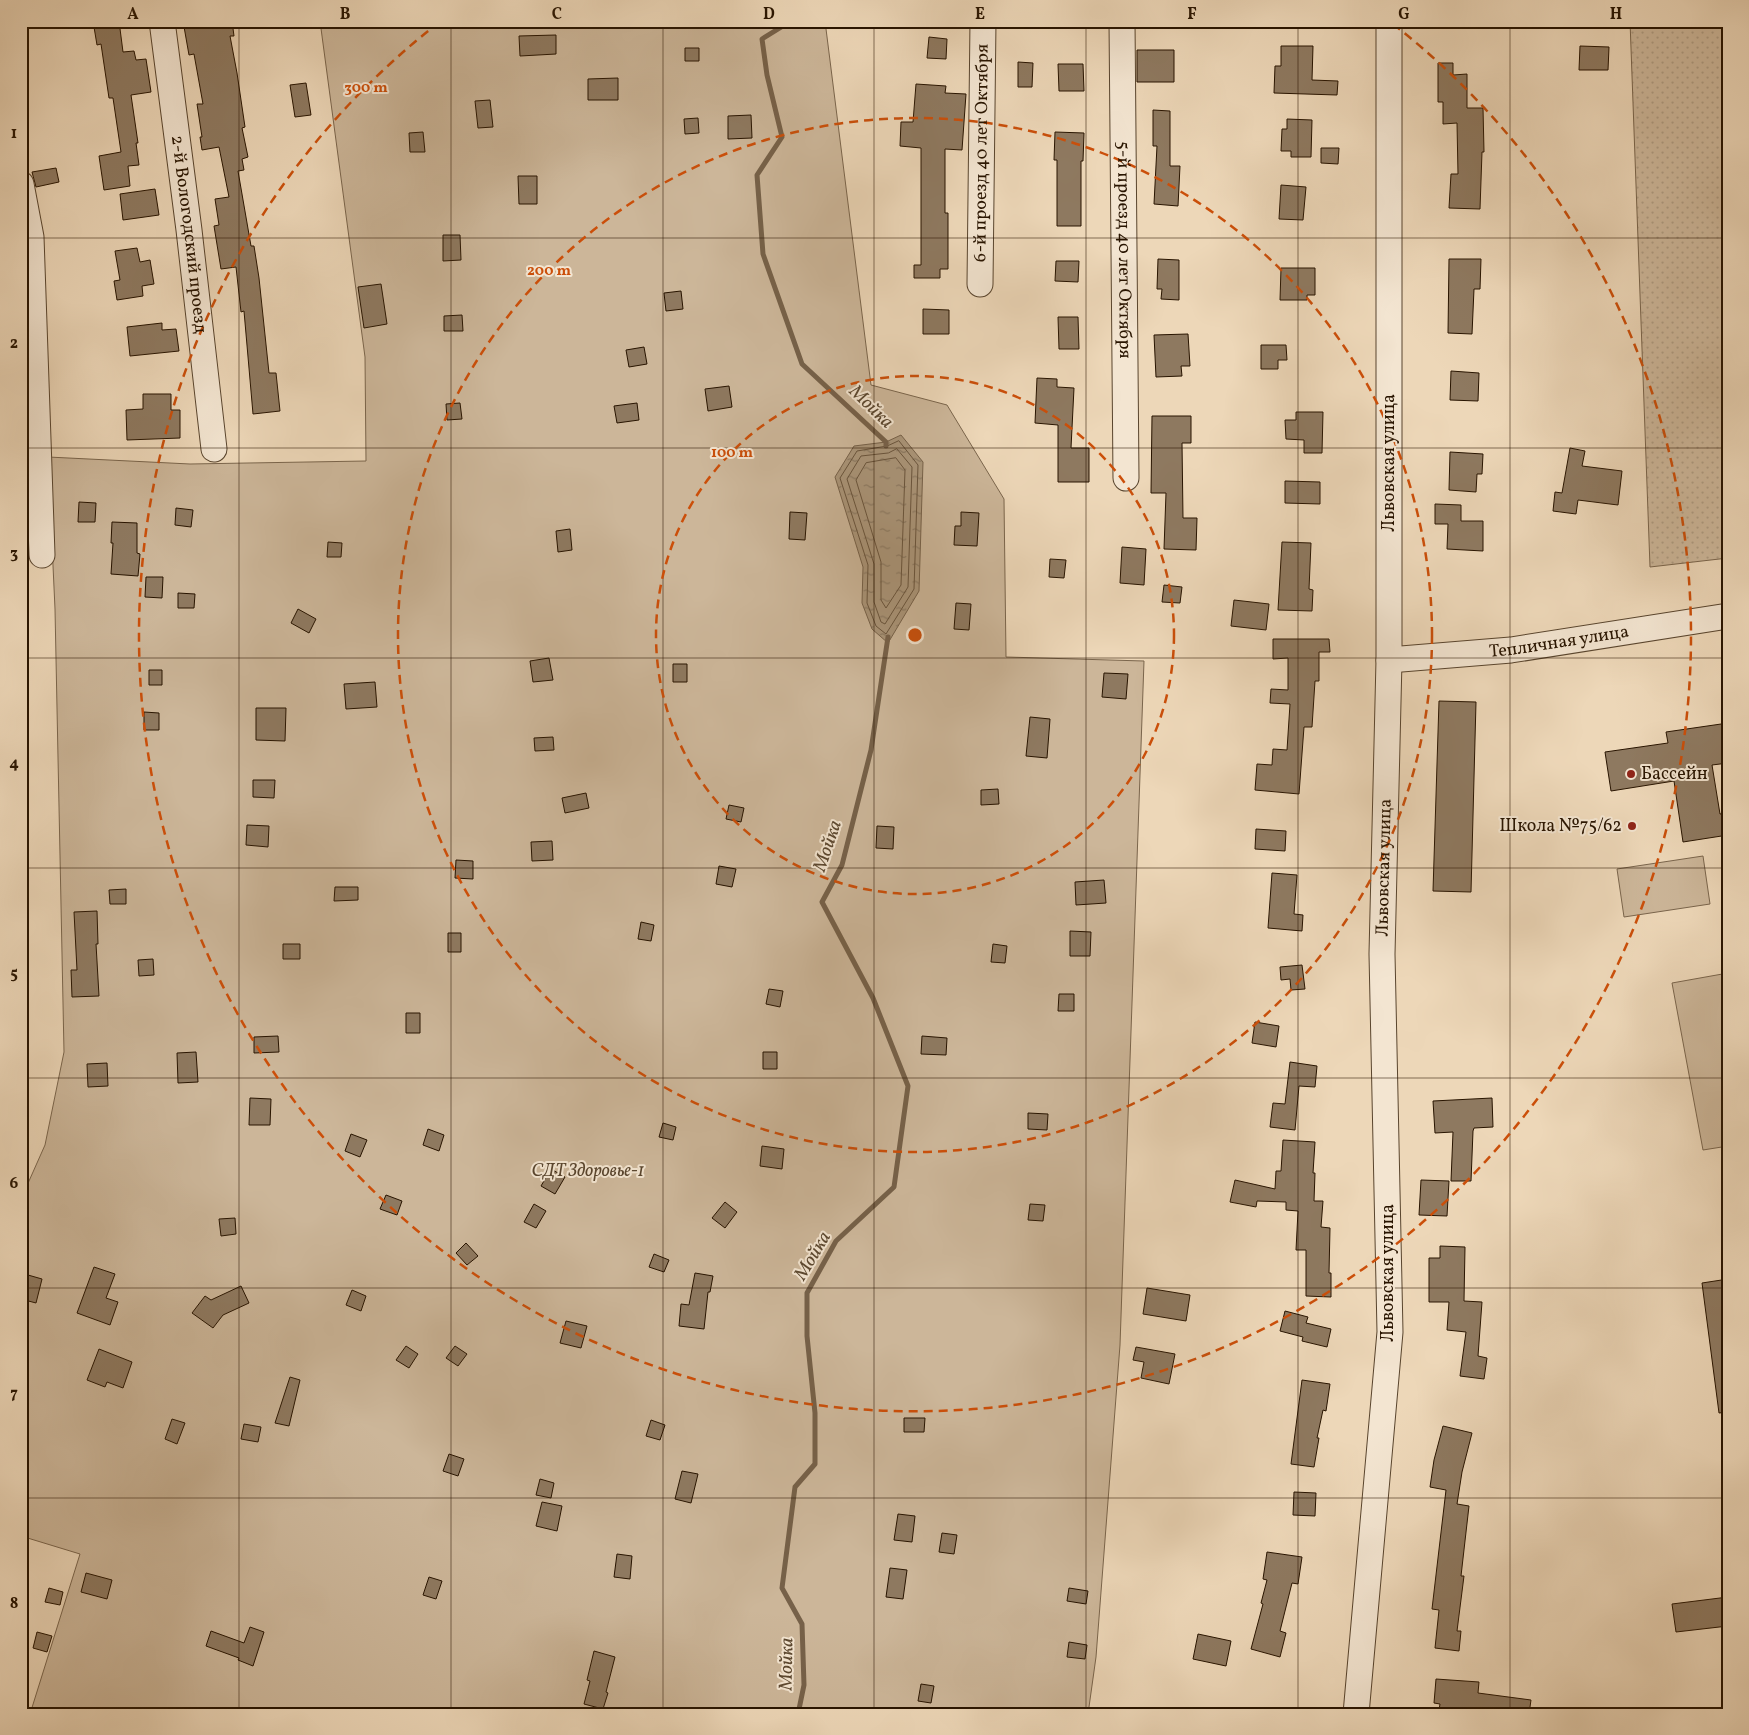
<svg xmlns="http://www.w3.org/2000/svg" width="1749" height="1735" viewBox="0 0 1749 1735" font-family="Vollkorn,serif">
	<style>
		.grass { fill: url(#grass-dots); stroke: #7a654c }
		.green { fill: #ccb699; stroke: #7a654c }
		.water { fill: url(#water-ripples); stroke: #766149 }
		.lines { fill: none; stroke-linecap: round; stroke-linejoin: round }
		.shore { stroke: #69543c; stroke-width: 1 }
		.stream { stroke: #766149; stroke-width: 5 }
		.building { fill: #8e7960; stroke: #281400 }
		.minor-casing { stroke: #59452e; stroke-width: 27 }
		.minor { stroke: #f3e5d1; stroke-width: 25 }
		.grid { fill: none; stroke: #281400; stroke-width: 1; stroke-opacity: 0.55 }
		.ring { fill: none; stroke: #cb4f0a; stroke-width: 2.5; stroke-dasharray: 9 6 }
		.poi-dot { fill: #8f2418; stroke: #f3e5d1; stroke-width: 2 }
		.labels { text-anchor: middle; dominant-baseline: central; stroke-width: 4; stroke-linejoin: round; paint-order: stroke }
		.street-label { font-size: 18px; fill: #281400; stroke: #f3e5d1 }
		.poi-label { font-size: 18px; fill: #281400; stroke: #f3e5d1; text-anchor: start }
		.park-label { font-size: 18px; font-style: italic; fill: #59452e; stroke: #f3e5d1 }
		.water-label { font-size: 19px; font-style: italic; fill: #5c4830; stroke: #f3e5d1 }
		.centre { fill: #cb4f0a; stroke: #f3e5d1; stroke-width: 2.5 }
		.ring-label { font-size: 15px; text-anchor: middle; font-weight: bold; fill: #cb4f0a; stroke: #f3e5d1; stroke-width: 4; stroke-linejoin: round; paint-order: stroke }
		.neatline { fill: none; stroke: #281400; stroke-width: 2 }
		.grid-label { font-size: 16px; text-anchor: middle; font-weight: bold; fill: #281400 }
	</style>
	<defs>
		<pattern id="grass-dots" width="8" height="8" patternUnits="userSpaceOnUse" patternTransform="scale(1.25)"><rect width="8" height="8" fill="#ccb699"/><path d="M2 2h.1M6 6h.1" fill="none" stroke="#af9c82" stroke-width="1.8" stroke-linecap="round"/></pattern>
		<pattern id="water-ripples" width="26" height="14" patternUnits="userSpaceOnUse" patternTransform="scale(1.25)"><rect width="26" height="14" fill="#aa9579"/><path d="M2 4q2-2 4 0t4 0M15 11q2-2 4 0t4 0" fill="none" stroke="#8a7861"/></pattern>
	</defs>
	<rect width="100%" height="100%" fill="#edd7b8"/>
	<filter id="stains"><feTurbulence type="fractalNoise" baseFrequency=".004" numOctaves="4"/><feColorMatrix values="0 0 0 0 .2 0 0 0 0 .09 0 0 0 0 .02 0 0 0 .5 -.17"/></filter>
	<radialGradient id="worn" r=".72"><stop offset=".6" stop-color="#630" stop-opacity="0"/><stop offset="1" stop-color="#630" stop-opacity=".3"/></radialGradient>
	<path class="grass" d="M1630,21H1728V558L1650,567Z"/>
	<path class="green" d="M320,21H825L871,385L947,405L1004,499L1006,657L1144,661L1120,1345L1096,1657L1088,1714H30L80,1554L21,1536V1199L45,1145L64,1052L55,609L48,457L190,464L366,461L365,357Z
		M1703,856L1710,904L1624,917L1617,869Z
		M1728,973V1146L1703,1150L1672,983Z"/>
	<path class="water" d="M901,435L923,462L919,591L888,643L872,629L862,603L863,567L835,477L854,446L886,442Z"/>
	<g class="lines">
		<path class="shore" d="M899,441L918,465L914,589L886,634L876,626L867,603L868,565L840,478L857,451L887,446Z
			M897,449L912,467L908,587L885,624L881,622L874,602V564L847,479L861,456L888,453Z
			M896,458L905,470L901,585L886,608L881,600V562L856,480L866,463Z"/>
		<path class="stream" d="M791,21L762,39L767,75L782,137L757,175L763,254L802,364L886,442V446
			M798,1714L804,1685L802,1624L782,1588L795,1487L815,1464V1413L807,1336V1293L836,1241L894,1187L908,1086L873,998L822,902L842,865L871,750L888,637"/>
	</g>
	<path class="building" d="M93,21H119L123,52L134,51L136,60L146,59L151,92L131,95L138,143H136L139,165L128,166L130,186L104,190L99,156L121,152L113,98H109L101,44L97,45Z
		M183,21H232L234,36H230L237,73L245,127L242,128L248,157L242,159L244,170L238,171L251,246H254L259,278L269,373H276L280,411L253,414L244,311L241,312L236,267L221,269L214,226L219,225L215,199L229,197L219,147L202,150L200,137H202L197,104H203L194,54L189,55Z
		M556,35V54L520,56L519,36Z
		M929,37L947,39L946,59L927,58Z
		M1281,46H1313L1312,80L1338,81L1337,95L1274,93L1275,66H1281Z
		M1580,46L1609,47L1608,70H1579Z
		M685,48H699V61H685Z
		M1137,50H1174V82H1137Z
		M1018,62L1033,63L1032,87H1018Z
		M1438,63H1453V75L1467,74V108H1483L1484,152H1482L1480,209L1449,208L1451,174H1458L1457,123L1443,124V102H1438Z
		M1058,64H1083L1084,91H1059Z
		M618,78V100H588V79Z
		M306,83L311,115L295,117L290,85Z
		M916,84L946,86L945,93L966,94L962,150L945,149V213H948V269H940V278H914V265H921V148L900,146L901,122H913Z
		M490,100L493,127L478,128L475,101Z
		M1153,110L1170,111V166H1180L1178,206L1154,204L1157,146H1153Z
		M751,115L752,138L728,139V116Z
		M698,118L699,133L685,134L684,119Z
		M1287,119L1312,120L1311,157H1291V151H1281L1282,129H1287Z
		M423,132L425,152H410L409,133Z
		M1055,132L1084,133L1083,161H1081V226H1057V160H1054Z
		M1321,148H1339L1338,164L1321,163Z
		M56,168L59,182L36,187L32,172Z
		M518,176H537V204H519Z
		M1281,185L1306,187L1303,220L1279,219Z
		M155,189L159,215L123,220L120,194Z
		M443,235H460L461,260L443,261Z
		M137,248L140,262L150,260L154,284L142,286L143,296L117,300L114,281L120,280L115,251Z
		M1158,259L1179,260V300L1161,299L1162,289H1157Z
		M1449,259H1481L1480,289H1474L1472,334L1448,333Z
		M1056,261H1079L1078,282L1055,281Z
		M1281,268H1315V295H1307V300H1280Z
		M381,284L387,324L364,328L358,287Z
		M681,291L683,309L666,311L664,293Z
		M923,309L949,310V334H923Z
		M462,315L463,331H444V316Z
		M1058,317H1078L1079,349H1059Z
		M162,323V330L176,329L179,351L130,356L127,327Z
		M1188,334L1190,366H1181L1182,376L1156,377L1154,335Z
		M1261,345H1286L1287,360H1278V369H1261Z
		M644,347L647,364L629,367L626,350Z
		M1451,371L1479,373L1478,401L1450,400Z
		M1037,378L1057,379V387L1074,388L1071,448H1089V482H1058V425L1035,423Z
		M729,386L732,407L708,411L705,389Z
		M143,394H171V410H180V438L127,440L126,410L143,409Z
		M460,403L462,419L447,420L446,404Z
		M637,403L639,420L617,423L614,406Z
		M1296,412H1323L1322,453H1304V440L1286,439L1285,420H1296Z
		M1152,416H1191V443H1182L1183,518H1197L1196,550L1164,549L1166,493H1151Z
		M1570,448L1585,451L1582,466L1622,471L1618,505L1578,500L1576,514L1553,511L1555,492L1562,493Z
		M1450,452L1483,454L1482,474H1477L1476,492L1449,490Z
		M1285,481L1320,482V504L1285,503Z
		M79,502L96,503L95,522H78Z
		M1435,504L1461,505V521H1483V551L1447,549L1448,524H1435Z
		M176,508L193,510L191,527L175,525Z
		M790,512L807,513L805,540L789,539Z
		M961,512L979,513L977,546L954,545L955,526H961Z
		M112,522L137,523V553L140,554L138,576L111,574L113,543H111Z
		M570,529L572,550L558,552L556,531Z
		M328,542L342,543L341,557H327Z
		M1282,542L1311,543L1309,589L1313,590L1312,611L1278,610Z
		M1122,547L1146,549L1144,585L1120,583Z
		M1050,559L1066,560L1064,578L1049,577Z
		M146,577H163L162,598L145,597Z
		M1164,585L1182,587L1180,603L1162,602Z
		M178,593L195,594L194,608H178Z
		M1234,600L1269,604L1266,630L1231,626Z
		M956,603L971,604L969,630L954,629Z
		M298,609L316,619L309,633L291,623Z
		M1273,639H1329L1330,652H1319V681H1315L1312,727H1304L1299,794L1255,790L1257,764L1272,765L1273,749L1287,750L1290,704L1270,703L1271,689L1288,690V658L1273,659Z
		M549,658L553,680L533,682L530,661Z
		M673,664H687V682H673Z
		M149,670H162V685H149Z
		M1104,673L1128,674L1126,699L1102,697Z
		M375,682L377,707L346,709L344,684Z
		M1439,701L1476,702L1471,892L1433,891Z
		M256,708H286L285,741L256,740Z
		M144,712L159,713V730H144Z
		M1030,717L1050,719L1047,758L1026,756Z
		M1728,723V763L1712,765L1720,814L1728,813V835L1683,842L1674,781L1611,791L1605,752L1668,743L1666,732Z
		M553,737L554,750L535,751L534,738Z
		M253,780H275L274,798L253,797Z
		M998,789L999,804L981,805V790Z
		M586,793L589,808L565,813L562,798Z
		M729,805L744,808L741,822L726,819Z
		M247,825L269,826L268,847L246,845Z
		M877,826L894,827L893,849L876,848Z
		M1256,829L1286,831L1285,851L1255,849Z
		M552,841L553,860L532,861L531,842Z
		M456,860L473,861V879L455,878Z
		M719,866L736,869L732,887L716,884Z
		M1272,873L1297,875L1294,914L1303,915L1302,931L1268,928Z
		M1104,880L1106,903L1076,905L1075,882Z
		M335,887H358V900L334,901Z
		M126,889V904H110L109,890Z
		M97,911L98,944H96L99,996L72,997L71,970H77L74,912Z
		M641,922L654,925L651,941L638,939Z
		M1070,931L1091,932L1090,956H1070Z
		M448,933H461V952H448Z
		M283,944H300V959H283Z
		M993,944L1007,946L1005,963L991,962Z
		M153,959L154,975L139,976L138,960Z
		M1302,965L1305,989L1291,990L1290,979L1281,980L1280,967Z
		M769,989L783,991L780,1007L766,1004Z
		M1059,994H1074V1011H1058Z
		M406,1013H420V1033H406Z
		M1255,1022L1279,1026L1276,1047L1252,1043Z
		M278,1036L279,1052L254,1053V1037Z
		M922,1036L947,1038L946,1055L921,1054Z
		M196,1052L198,1082L178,1083L177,1053Z
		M763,1052H777V1069H763Z
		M1290,1062L1317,1066L1315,1087L1299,1086L1295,1130L1270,1127L1273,1103L1285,1104Z
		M107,1063L108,1086L88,1087L87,1064Z
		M250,1098L271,1099L270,1125H249Z
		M1492,1098L1493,1127L1474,1128L1473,1131L1471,1181H1451L1453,1132L1435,1133L1433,1101Z
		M1028,1113L1048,1114L1047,1130L1028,1129Z
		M663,1123L676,1127L673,1140L659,1137Z
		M428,1129L444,1135L439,1151L423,1145Z
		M351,1134L367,1140L360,1157L345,1151Z
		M1283,1140L1315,1142L1313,1173H1315L1314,1201H1323L1321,1227L1330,1228L1329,1273H1331V1297L1306,1296V1250H1296L1298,1211L1286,1210V1202L1257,1201L1256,1207L1230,1202L1235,1180L1275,1189L1276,1171H1281Z
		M762,1146L784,1149L782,1169L760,1166Z
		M551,1169L565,1177L555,1194L541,1186Z
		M1421,1180L1449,1181L1447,1216L1419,1215Z
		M386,1195L402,1201L397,1215L380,1209Z
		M725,1202L737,1212L725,1228L712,1218Z
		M534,1204L546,1211L536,1228L524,1222Z
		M1030,1204L1045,1205L1043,1221L1028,1220Z
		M235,1218L236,1234L221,1236L219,1219Z
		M466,1243L478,1256L467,1265L456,1253Z
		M1440,1246L1465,1247L1464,1301L1482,1302L1478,1356L1487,1358L1484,1379L1460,1376L1466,1332L1447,1330L1449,1302H1429V1258H1440Z
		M654,1254L669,1260L664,1272L649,1267Z
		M94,1267L115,1274L106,1298L118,1302L110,1325L77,1313Z
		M21,1273L42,1279L36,1303L21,1299Z
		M695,1273L713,1276L710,1292H708L704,1329L679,1326L681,1304L689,1305Z
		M1728,1279V1412L1719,1413L1702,1283Z
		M241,1286L249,1303L223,1315L213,1328L192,1313L205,1296L211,1300Z
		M1147,1288L1190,1295L1186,1321L1143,1314Z
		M352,1290L366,1296L361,1311L346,1305Z
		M1285,1311L1308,1317L1306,1323L1331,1329L1327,1347L1302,1341L1303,1337L1280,1331Z
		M566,1321L587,1326L581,1348L560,1343Z
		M406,1346L418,1354L409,1368L396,1360Z
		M455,1346L467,1354L458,1366L446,1358Z
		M1136,1347L1175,1354L1169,1384L1141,1378L1144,1362L1133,1360Z
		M99,1349L132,1362L123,1388L107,1382L105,1387L87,1380Z
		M290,1377L300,1380L289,1426L275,1423Z
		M1302,1380L1330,1384L1326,1411L1323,1410L1317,1438H1319L1314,1467L1291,1464Z
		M904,1418H925L924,1432H904Z
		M172,1419L185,1423L177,1444L165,1439Z
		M651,1420L665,1425L660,1440L646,1436Z
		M244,1424L261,1427L258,1442L241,1439Z
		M1443,1426L1472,1433L1462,1472L1457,1504L1469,1506L1461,1576H1464L1457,1631H1461L1459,1651L1435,1648L1439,1610L1432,1609L1446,1490L1430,1487L1434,1460Z
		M449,1454L464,1459L458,1476L443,1471Z
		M682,1471L698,1474L691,1503L675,1499Z
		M540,1479L554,1483L551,1498L536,1495Z
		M1294,1492L1316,1493L1315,1516L1293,1515Z
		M542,1502L562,1506L557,1531L536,1526Z
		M898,1514L915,1516L912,1542L894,1540Z
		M942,1533L957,1535L954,1554L939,1552Z
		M1267,1552L1302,1557L1298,1584L1292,1583L1280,1631L1286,1633L1280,1657L1251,1649L1263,1604L1261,1603L1267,1580L1263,1579Z
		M617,1554L632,1556L630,1579L614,1577Z
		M890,1568L907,1570L903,1599L886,1597Z
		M86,1573L112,1580L107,1599L81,1592Z
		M429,1577L442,1581L436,1599L423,1595Z
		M49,1588L63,1592L60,1605L45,1602Z
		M1069,1588L1088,1591L1086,1604L1067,1601Z
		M1728,1597V1626L1676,1632L1672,1604Z
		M250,1627L264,1632L253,1666L238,1660L239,1658L206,1646L211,1631L244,1643Z
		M37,1632L52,1636L47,1652L33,1648Z
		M1198,1634L1231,1641L1226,1666L1193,1659Z
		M1069,1642L1087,1645L1085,1659L1067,1657Z
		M594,1651L615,1657L606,1692L608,1693L603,1709L584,1704L590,1681L587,1680Z
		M1436,1679L1479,1682L1478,1693L1531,1700L1529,1714H1510L1477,1710V1713L1439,1710L1440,1704L1434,1703Z
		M921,1684L934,1686L931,1703L918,1701Z"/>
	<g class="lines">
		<g class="minor-casing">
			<g id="minor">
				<path id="s1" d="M162,21L189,230L214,449"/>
				<path id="s2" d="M1122,21L1126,478"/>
				<path d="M21,184L31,237L42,555"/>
				<path id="s3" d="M980,284L983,21"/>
				<path id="s4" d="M1389,660L1511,650L1728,616"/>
				<path id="s5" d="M1356,1714L1390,1332L1382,954L1389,660V21"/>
			</g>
		</g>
		<use href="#minor" class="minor"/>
	</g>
	<path class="grid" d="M239,21V1714M451,21V1714M663,21V1714M874,21V1714M1086,21V1714M1298,21V1714M1510,21V1714M21,238H1728M21,448H1728M21,658H1728M21,868H1728M21,1078H1728M21,1288H1728M21,1498H1728"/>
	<g class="ring">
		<circle cx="915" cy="635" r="259"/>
		<circle cx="915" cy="635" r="517"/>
		<path d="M1393 24A776 776 0 1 1 437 24"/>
	</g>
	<g class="poi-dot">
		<circle cx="1631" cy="774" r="5"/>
		<circle cx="1632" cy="826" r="5"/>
	</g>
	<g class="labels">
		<g class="street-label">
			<text stroke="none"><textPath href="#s3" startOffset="131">6-й проезд 40 лет Октября</textPath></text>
			<text stroke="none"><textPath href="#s1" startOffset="215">2-й Вологодский проезд</textPath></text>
			<text stroke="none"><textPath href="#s2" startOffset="229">5-й проезд 40 лет Октября</textPath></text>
			<text transform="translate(1389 463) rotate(-90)">Львовская улица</text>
			<text stroke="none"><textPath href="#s4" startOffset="171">Тепличная улица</textPath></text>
			<text stroke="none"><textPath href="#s5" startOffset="848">Львовская улица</textPath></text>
			<text transform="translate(1388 1273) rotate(-90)">Львовская улица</text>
		</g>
		<g class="poi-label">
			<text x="1641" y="774">Бассейн</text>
			<text x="1622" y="826" text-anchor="end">Школа №75/62</text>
		</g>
		<g class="park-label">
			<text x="588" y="1171">СДТ Здоровье-1</text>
		</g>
		<g class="water-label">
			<text transform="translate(871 407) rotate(44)">Мойка</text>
			<text transform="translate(828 846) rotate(-71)">Мойка</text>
			<text transform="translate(813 1256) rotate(-59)">Мойка</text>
			<text transform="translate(787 1664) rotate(-89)">Мойка</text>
		</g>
	</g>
	<circle cx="915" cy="635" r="8" class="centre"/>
	<g class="ring-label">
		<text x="366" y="92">300 m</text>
		<text x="549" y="275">200 m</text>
		<text x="732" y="457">100 m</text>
	</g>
	<rect width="1749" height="1735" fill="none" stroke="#edd7b8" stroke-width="55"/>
	<rect x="28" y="28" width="1694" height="1680" class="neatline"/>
	<g class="grid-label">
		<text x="133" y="19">A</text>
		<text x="345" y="19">B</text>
		<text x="557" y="19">C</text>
		<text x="769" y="19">D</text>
		<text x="980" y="19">E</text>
		<text x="1192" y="19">F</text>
		<text x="1404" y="19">G</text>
		<text x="1616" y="19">H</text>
		<text x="14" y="138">1</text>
		<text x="14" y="348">2</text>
		<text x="14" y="558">3</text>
		<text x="14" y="768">4</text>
		<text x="14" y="978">5</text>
		<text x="14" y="1188">6</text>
		<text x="14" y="1398">7</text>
		<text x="14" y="1608">8</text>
	</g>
	<rect width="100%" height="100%" filter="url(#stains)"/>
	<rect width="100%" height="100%" fill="url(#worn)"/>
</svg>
